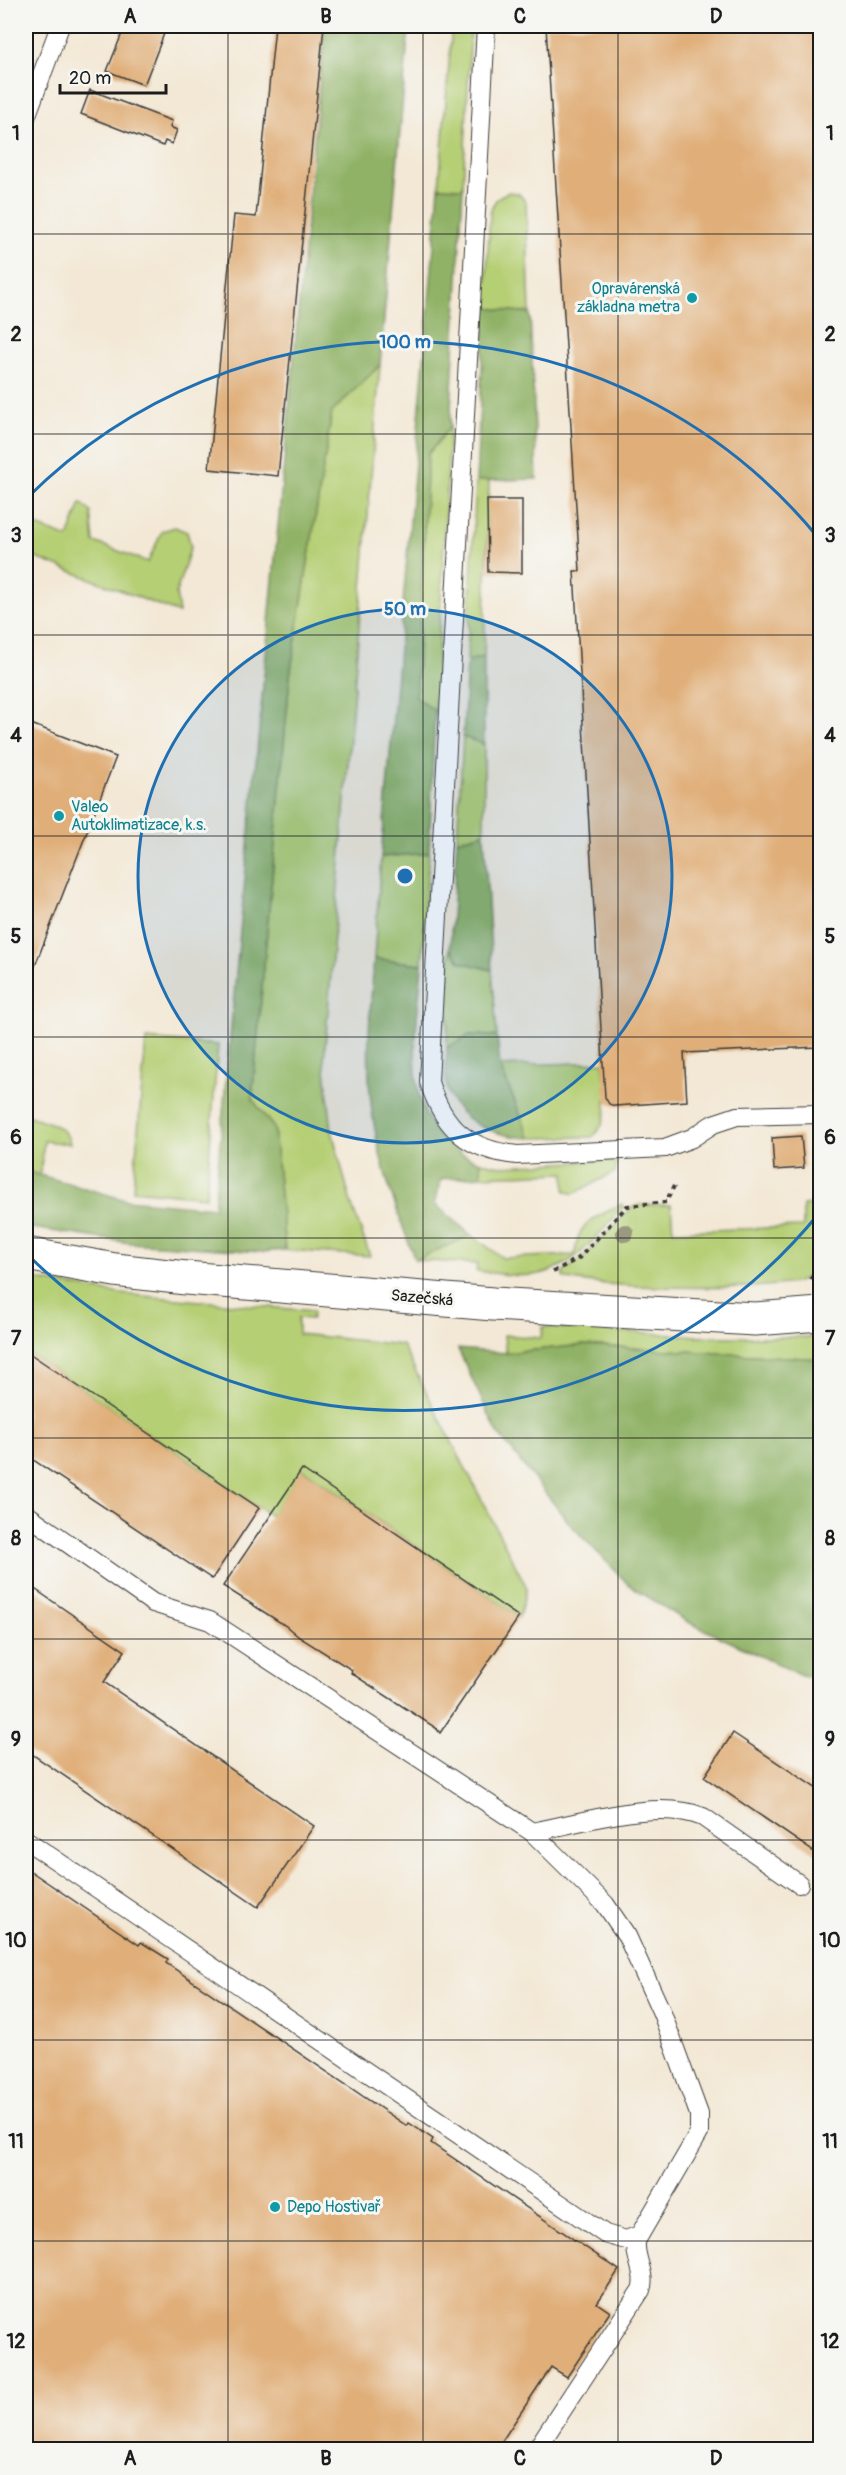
<svg xmlns="http://www.w3.org/2000/svg" width="846" height="2475" viewBox="0 0 846 2475" font-family="Pangolin,sans-serif">
	<style>
		.green { fill: #b5cf74; stroke: #687648; stroke-width: 1.5 }
		.forest { fill: #90b266; stroke: #566741; stroke-width: 1.5 }
		.building { fill: #e0af79 }
		.lines { fill: none; stroke-linecap: round; stroke-linejoin: round }
		.lane-casing { stroke: #3c3b38; stroke-width: 20 }
		.street-casing { stroke: #3c3b38; stroke-width: 35 }
		.path { stroke: #3c3b38; stroke-width: 4; stroke-dasharray: 4.5 4.5; stroke-linecap: butt }
		.lane { stroke: #fff; stroke-width: 18 }
		.street { stroke: #fff; stroke-width: 33 }
		.tree { fill: #9a9a80 }
		.grid { fill: none; stroke: #1c1c1c; stroke-width: 1.5; stroke-opacity: 0.55 }
		.ring { fill: none; stroke: #1f6fb2; stroke-width: 3 }
		.culture-dot { fill: #0f9aa8; stroke: #f6f6f2; stroke-width: 2 }
		.labels { text-anchor: middle; dominant-baseline: central; stroke-width: 6; stroke-linejoin: round; paint-order: stroke }
		.culture-label { font-size: 16px; fill: #0d838f; stroke: #f6f6f2; text-anchor: start }
		.street-label { font-size: 16px; fill: #1c1c1c; stroke: #f6f6f2 }
		.centre { fill: #1f6fb2; stroke: #f6f6f2; stroke-width: 3 }
		.ring-label { font-size: 18px; text-anchor: middle; font-weight: bold; fill: #1f6fb2; stroke: #f6f6f2; stroke-width: 6; stroke-linejoin: round; paint-order: stroke }
		.neatline { fill: none; stroke: #1c1c1c; stroke-width: 2 }
		.grid-label { font-size: 20px; text-anchor: middle; font-weight: bold; fill: #1c1c1c }
	</style>
	<rect width="100%" height="100%" fill="#f6f6f2"/>
	<filter id="ink" filterUnits="userSpaceOnUse"><feTurbulence type="fractalNoise" baseFrequency=".0167" numOctaves="2"/><feDisplacementMap in="SourceGraphic" scale="12" xChannelSelector="R" yChannelSelector="G"/><feConvolveMatrix kernelMatrix="1 2 1 2 8 2 1 2 1" color-interpolation-filters="sRGB"/></filter>
	<filter id="wash" filterUnits="userSpaceOnUse"><feTurbulence type="fractalNoise" baseFrequency=".008" numOctaves="4" result="noise"/><feDisplacementMap in="SourceGraphic" scale="24" xChannelSelector="R" yChannelSelector="G"/><feGaussianBlur stdDeviation="1.35" result="paint"/><feColorMatrix in="noise" values="0 0 0 0 0 0 0 0 0 0 0 0 0 0 0 0 0 1.4 0 .05"/><feComposite in="paint" operator="in"/></filter>
	<g filter="url(#wash)">
		<rect width="100%" height="100%" fill="#f3e8d5"/>
		<path class="green" d="M452,26H471L463,188L439,187Z
			M509,192L519,194L526,202L530,313L485,308L490,214C493,202 497,196 509,192Z
			M380,365L324,1060L332,1131L351,1203L370,1256L285,1250L274,1128L252,1099L290,676L332,412Z
			M450,427L435,711L416,698L428,454Z
			M489,480L484,657L467,661L476,481Z
			M81,503L91,512L94,542L148,562L162,531L175,527L187,532L191,546L176,593L179,613L26,554V522L68,538Z
			M463,737L484,744V833L457,840Z
			M429,853L422,964L374,959L381,857Z
			M450,948L461,962L492,970L497,1036L469,1035L447,1048Z
			M146,1039L218,1045L206,1197L133,1190Z
			M603,1062C604,1085 614,1121 592,1137L530,1138L500,1066Z
			M26,1115C42,1121 67,1124 70,1144L44,1141L40,1176L26,1171Z
			M615,1160L617,1164L615,1172L573,1194L565,1191V1173L481,1176V1162L501,1166Z
			M622,1204L623,1207C598,1235 573,1271 532,1275C515,1277 494,1273 476,1271L477,1264L415,1260L471,1235L503,1258L575,1255C578,1219 593,1220 622,1204Z
			M815,1204C816,1228 824,1261 804,1279C789,1293 581,1288 563,1277L564,1271L585,1256L631,1208L639,1205H671L673,1231L803,1227V1205Z
			M26,1278L121,1294L313,1311L312,1319L298,1318V1334L402,1345L527,1588L519,1617L303,1469L271,1516L26,1351Z
			M543,1327L716,1337H820V1359L584,1345L506,1353L504,1335L541,1338Z"/>
		<path class="forest" d="M325,26H409L380,365L332,412L290,676L252,1099L274,1128L285,1250L262,1252L130,1243L26,1227V1171L126,1200L214,1208Z
			M439,187L463,188L450,427L428,454L416,697L435,711L429,853L381,857Z
			M485,308L530,313L537,479L476,481Z
			M484,657V744L463,737L467,661Z
			M484,833L492,970L461,962L450,948L457,840Z
			M374,959L422,964C417,1036 393,1133 481,1162V1176L441,1179L435,1204L471,1235L415,1260C399,1216 381,1170 374,1124C364,1069 370,1014 374,959Z
			M469,1035L497,1036L500,1066L530,1138C500,1137 461,1125 449,1094C443,1080 447,1062 447,1048Z
			M584,1345L820,1359V1679L801,1675L686,1621L629,1585L570,1524L497,1432L458,1349L506,1353Z"/>
		<g id="blocks">
			<path class="building" d="M125,26H167L144,85L107,71Z
				M275,26H324L278,476L209,469L234,215L256,217Z
				M546,26H820V1047L684,1053L687,1101L615,1106L609,1104L605,1097L574,571H580Z
				M90,90L172,121L170,127L177,130L172,144L165,141L163,146L81,114Z
				M487,500H522V573L488,572Z
				M26,722L116,757L26,989Z
				M801,1136L804,1168L774,1170L772,1138Z
				M26,1351L259,1508L212,1579L26,1455Z
				M302,1469L519,1617L440,1733L436,1728L351,1673L352,1670L299,1637L286,1626L223,1586Z
				M26,1583L125,1651L104,1682L314,1826L258,1907L26,1750Z
				M733,1733L820,1791V1856L704,1777Z
				M26,1868L139,1945L141,1942L168,1959L166,1963L407,2126L409,2123L433,2139L431,2143L619,2270L597,2303L610,2312L567,2377L551,2367L496,2450H26Z"/>
		</g>
	</g>
	<g filter="url(#ink)">
		<use href="#blocks" fill-opacity="0" stroke="#3c3b38" stroke-width="1.5"/>
		<g class="lines">
			<g class="lane-casing">
				<path id="lane" d="M486,26L429,1082C444,1129 469,1150 517,1155L665,1148L692,1138L713,1124L737,1116L820,1114
					M26,117L60,26
					M26,1514L153,1603L210,1621L532,1832L605,1904L627,1936L662,2013L699,2114V2133L636,2241C634,2259 647,2273 641,2290L536,2450
					M532,1832C581,1823 657,1798 703,1817L799,1884
					M26,1840L605,2234L626,2240L639,2235"/>
			</g>
			<g class="street-casing">
				<path id="street" d="M26,1254L115,1270L186,1278L493,1304L755,1319L820,1314"/>
			</g>
			<path class="path" d="M816,1166L820,1237
				M553,1272L579,1258L627,1206L666,1202L674,1186
				M811,1279L820,1264V1257"/>
			<use href="#lane" class="lane"/>
			<use href="#street" class="street"/>
		</g>
		<circle class="tree" cx="625" cy="1233" r="9"/>
	</g>
	<path class="grid" d="M228,26V2450M423,26V2450M618,26V2450M26,234H820M26,434H820M26,635H820M26,836H820M26,1037H820M26,1238H820M26,1438H820M26,1639H820M26,1840H820M26,2040H820M26,2241H820"/>
	<circle cx="405" cy="876" r="267" fill="#1f6fb2" fill-opacity=".12"/>
	<g class="ring">
		<circle cx="405" cy="876" r="267"/>
		<path d="M820 1212A534 534 0 0 1 27 1254M27 498A534 534 0 0 1 820 540"/>
	</g>
	<g class="culture-dot">
		<circle cx="692" cy="298" r="6"/>
		<circle cx="59" cy="816" r="6"/>
		<circle cx="275" cy="2207" r="6"/>
	</g>
	<g class="labels">
		<g class="culture-label">
			<text x="680" y="289" text-anchor="end">Opravárenská<tspan x="680" dy="18">základna metra</tspan></text>
			<text x="71" y="807">Valeo<tspan x="71" dy="18">Autoklimatizace, k.s.</tspan></text>
			<text x="287" y="2207">Depo Hostivař</text>
		</g>
		<g class="street-label">
			<text transform="translate(422 1298) rotate(5)">Sazečská</text>
		</g>
	</g>
	<circle cx="405" cy="876" r="9" class="centre"/>
	<g class="ring-label">
		<text x="405" y="348">100 m</text>
		<text x="405" y="615">50 m</text>
	</g>
	<rect width="846" height="2475" fill="none" stroke="#f6f6f2" stroke-width="66"/>
	<path d="M60 84v9h106v-9" fill="none" stroke="#1c1c1c" stroke-width="3"/>
	<text x="69" y="84" font-size="18" fill="#1c1c1c" stroke="#f6f6f2" stroke-width="4.5" paint-order="stroke">20 m</text>
	<rect x="33" y="33" width="780" height="2409" class="neatline"/>
	<g class="grid-label">
		<text x="130" y="23">A</text>
		<text x="326" y="23">B</text>
		<text x="520" y="23">C</text>
		<text x="716" y="23">D</text>
		<text x="16" y="140">1</text>
		<text x="830" y="140">1</text>
		<text x="16" y="341">2</text>
		<text x="830" y="341">2</text>
		<text x="16" y="542">3</text>
		<text x="830" y="542">3</text>
		<text x="16" y="742">4</text>
		<text x="830" y="742">4</text>
		<text x="16" y="943">5</text>
		<text x="830" y="943">5</text>
		<text x="16" y="1144">6</text>
		<text x="830" y="1144">6</text>
		<text x="16" y="1345">7</text>
		<text x="830" y="1345">7</text>
		<text x="16" y="1545">8</text>
		<text x="830" y="1545">8</text>
		<text x="16" y="1746">9</text>
		<text x="830" y="1746">9</text>
		<text x="16" y="1947">10</text>
		<text x="830" y="1947">10</text>
		<text x="16" y="2148">11</text>
		<text x="830" y="2148">11</text>
		<text x="16" y="2348">12</text>
		<text x="830" y="2348">12</text>
		<text x="130" y="2465">A</text>
		<text x="326" y="2465">B</text>
		<text x="520" y="2465">C</text>
		<text x="716" y="2465">D</text>
	</g>
</svg>
